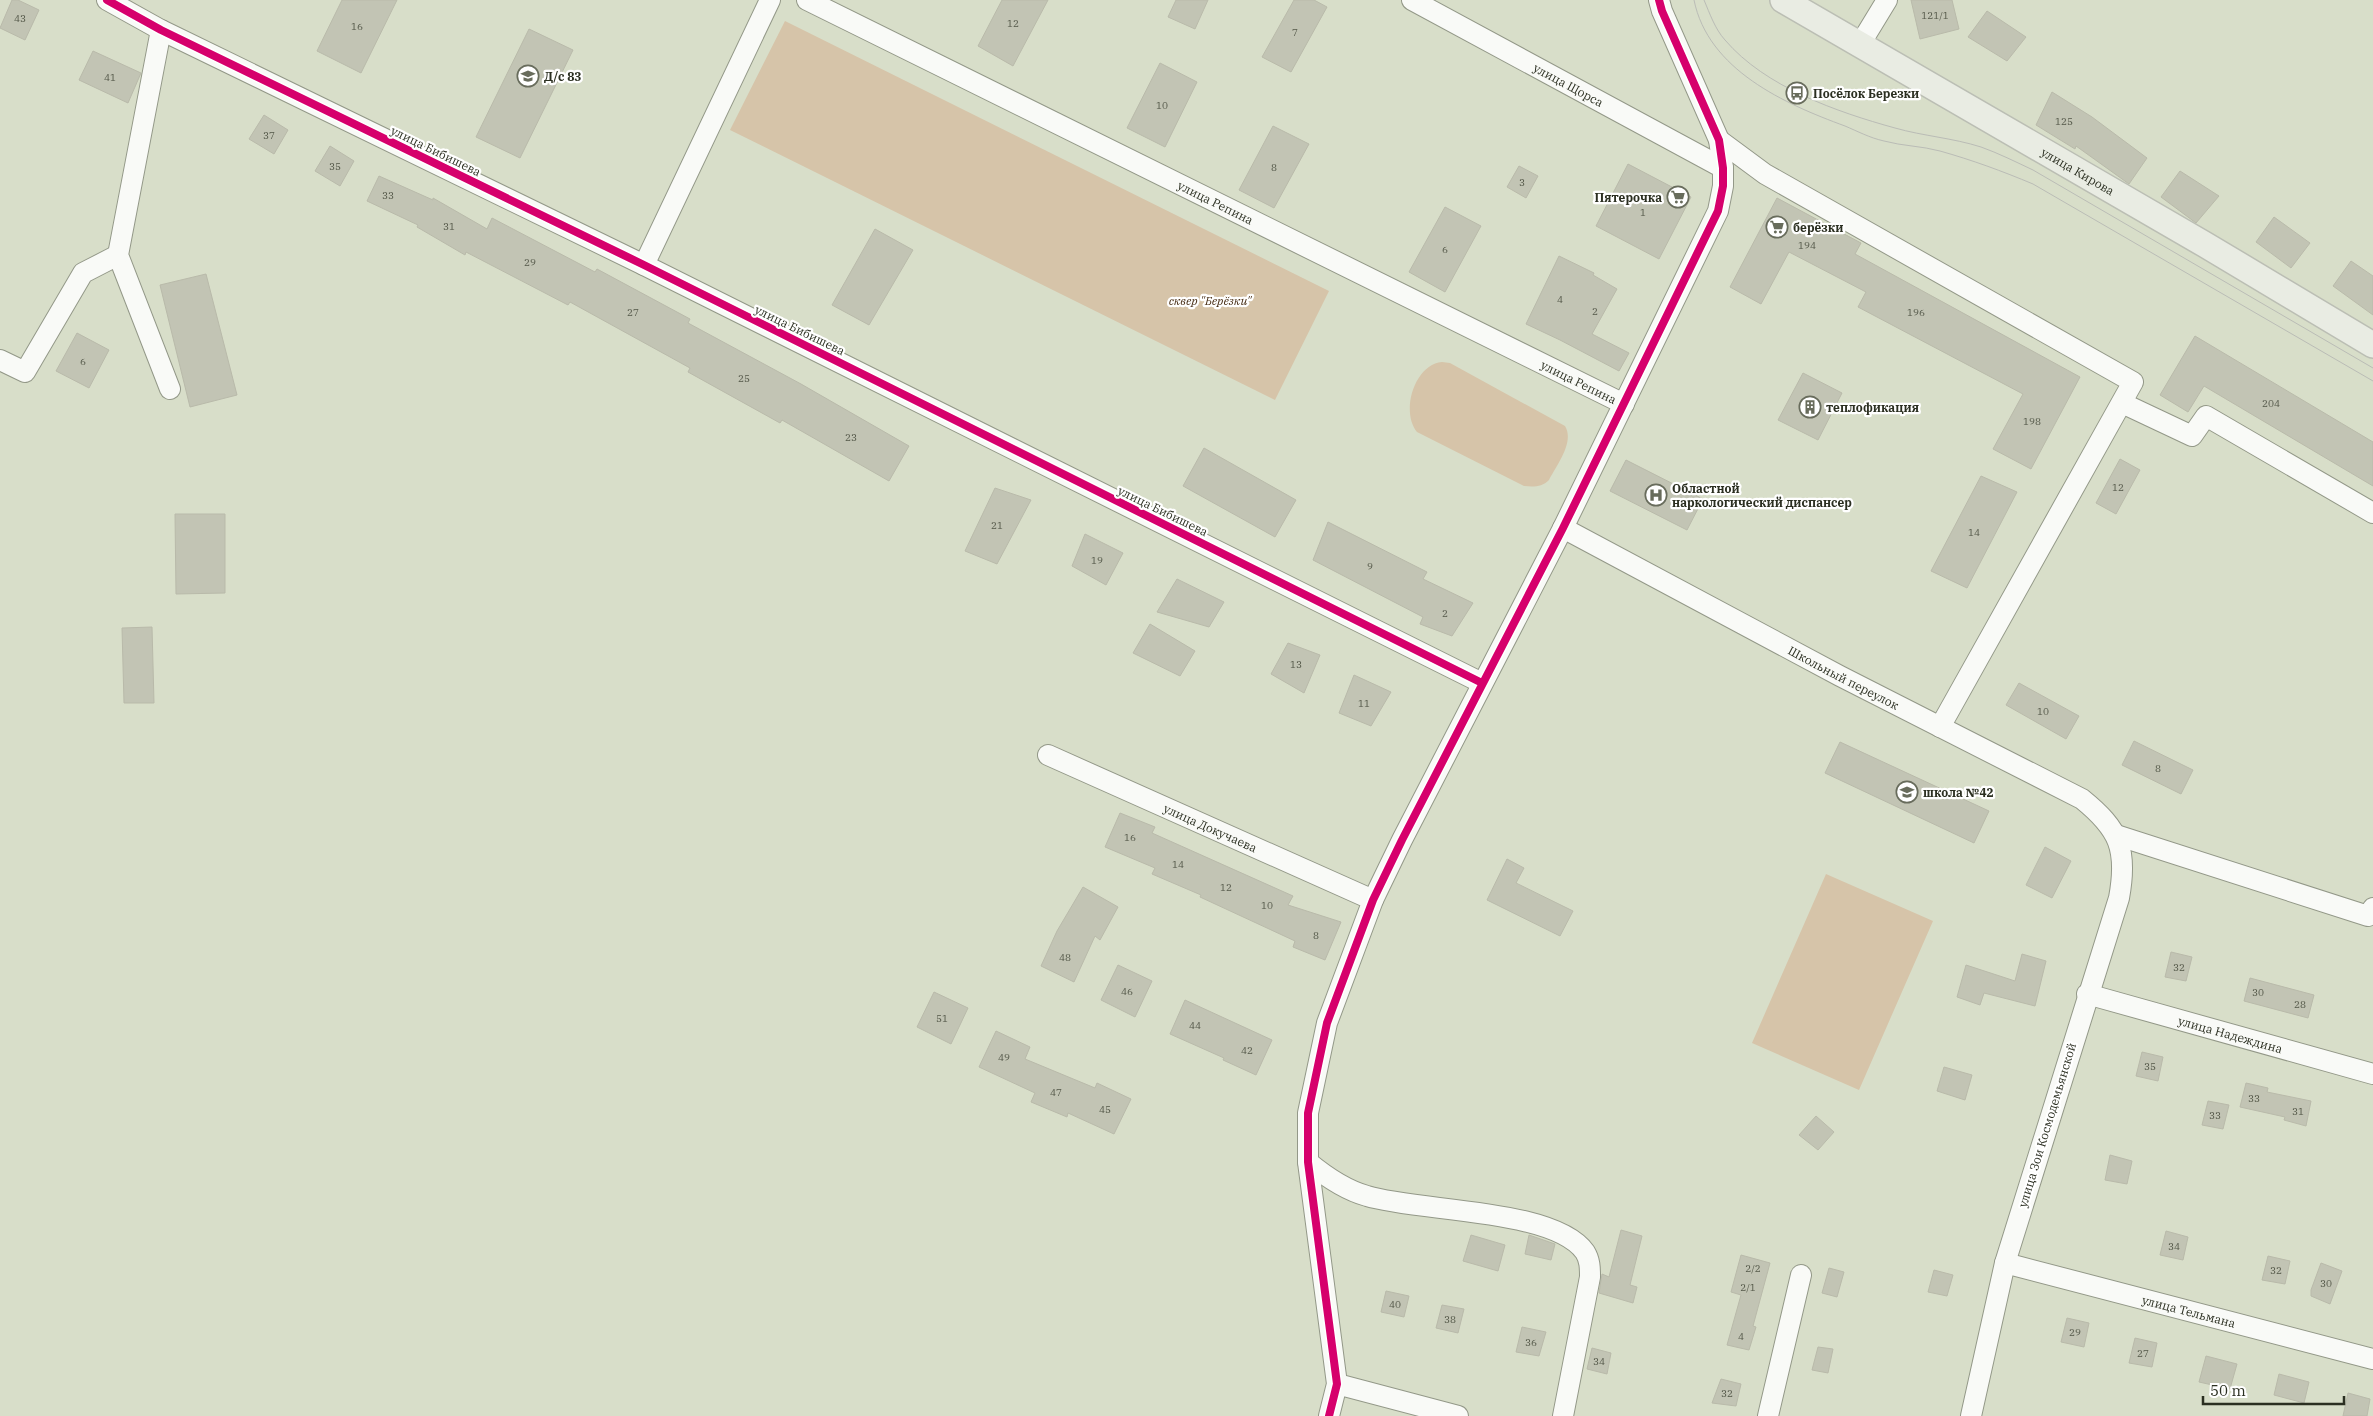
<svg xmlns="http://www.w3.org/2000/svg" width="2373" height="1416" viewBox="0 0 2373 1416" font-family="'IBM Plex Serif',serif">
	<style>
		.green { fill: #d6c4a9 }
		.building { fill: #c2c4b4; stroke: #b9baaa }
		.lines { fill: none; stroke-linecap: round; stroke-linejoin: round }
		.minor-casing { stroke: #939888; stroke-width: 22 }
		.major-casing { stroke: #bbbeb4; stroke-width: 28 }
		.minor { stroke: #f9faf7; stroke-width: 20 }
		.major { stroke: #e9ece3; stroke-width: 25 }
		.tram { stroke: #babcb6; stroke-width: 1 }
		.cycleway-casing { stroke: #fff; stroke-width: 11 }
		.cycleway { stroke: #d6006c; stroke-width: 8 }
		.labels { text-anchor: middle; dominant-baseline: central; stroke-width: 4.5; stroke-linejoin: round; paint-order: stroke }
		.number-label { font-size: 10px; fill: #535748 }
		.poi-label { font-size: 12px; font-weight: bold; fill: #2b2f21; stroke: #fff; text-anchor: start }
		.street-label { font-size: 12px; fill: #2b2f21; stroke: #fff }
		.park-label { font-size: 12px; font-style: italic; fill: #462c14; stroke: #fff }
	</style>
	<rect width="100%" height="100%" fill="#d8dec9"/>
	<path class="green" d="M785,21L1329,291L1275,400L730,130Z
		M1442,362L1450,363L1565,426C1575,442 1556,466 1549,480C1542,487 1534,487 1524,486L1417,432C1400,411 1415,364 1442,362Z
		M1826,874L1933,921L1859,1090L1752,1043Z"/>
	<path class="building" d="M12,0H18L39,10L25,40L0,28Z
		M342,0H397L361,73L317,51Z
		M1002,0H1048L1013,66L978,46Z
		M1176,0H1208L1195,29L1168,17Z
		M1294,0H1314L1327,7L1291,72L1262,57Z
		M1911,0H1952L1959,29L1920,39Z
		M1987,11L2026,37L2007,61L1968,37Z
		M529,29L573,50L520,158L476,137Z
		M93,51L141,73L128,103L79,80Z
		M1160,63L1197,82L1165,147L1127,128Z
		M2052,92L2092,117L2147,158L2129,184L2076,146L2075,149L2036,125Z
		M264,115L288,130L274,154L249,139Z
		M1273,126L1309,144L1274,208L1239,190Z
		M330,146L354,161L340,186L315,171Z
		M1628,164L1691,197L1659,259L1596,226Z
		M1519,166L1538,176L1526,198L1507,187Z
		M2180,171L2219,196L2196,223L2161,197Z
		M379,176L433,200V198L487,229L492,218L595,272L597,269L690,319L688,323L801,384L909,446L889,481L782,420L780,423L688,372L690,368L570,302L568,305L466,252L465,255L417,227L418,225L367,201Z
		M1777,198L1861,243L1855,254L2080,377L2031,469L1993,449L2023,394L1858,307L1866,292L1789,252L1761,304L1730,287Z
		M1445,207L1481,226L1445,292L1409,272Z
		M2274,217L2310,243L2291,268L2256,242Z
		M875,229L913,250L869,325L832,305Z
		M1559,256L1594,273L1593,275L1617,289L1592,334L1629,353L1619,371L1560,340L1526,324Z
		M2351,261L2373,276V315L2333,286Z
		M206,274L237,395L190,407L160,285Z
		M77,333L109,350L89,388L56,371Z
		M2195,336L2373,442V486L2204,386L2188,412L2160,395Z
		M1803,373L1842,393L1818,440L1778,420Z
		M1204,448L1296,500L1275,537L1183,486Z
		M2120,459L2140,470L2116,514L2096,503Z
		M1626,460L1703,499L1687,530L1610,491Z
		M1981,476L2017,492L1967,588L1931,571Z
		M995,488L1031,500L997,564L965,551Z
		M175,514H225V593L176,594Z
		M1328,522L1427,572L1423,579L1473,603L1452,636L1420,624L1423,617L1313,560Z
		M1085,534L1123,553L1106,585L1072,566Z
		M1177,579L1224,602L1209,627L1157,612Z
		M1150,624L1195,651L1180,676L1133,653Z
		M152,627L154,703H124L122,628Z
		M1288,643L1320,655L1304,693L1271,674Z
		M1354,675L1391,692L1371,726L1339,713Z
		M2019,683L2079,716L2066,739L2006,705Z
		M2134,741L2193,770L2181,794L2122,765Z
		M1840,742L1989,811L1974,843L1825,773Z
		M1120,813L1155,827L1152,833L1293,896L1288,905L1341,922L1325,960L1293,947L1295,941L1200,897L1201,895L1152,874L1155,868L1105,847Z
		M2045,847L2071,861L2052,898L2026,885Z
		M1507,859L1524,868L1516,883L1573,911L1560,936L1487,900Z
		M1083,887L1118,907L1100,940L1095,936L1074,982L1041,966L1057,931Z
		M2171,952L2192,957L2186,981L2165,977Z
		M2022,954L2046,961L2035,1006L1984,993L1980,1005L1957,997L1966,965L2015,981Z
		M1118,965L1152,981L1135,1017L1101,1000Z
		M2250,978L2314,995L2308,1018L2244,1001Z
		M934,992L968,1008L951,1044L917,1027Z
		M1185,1000L1272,1040L1256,1075L1223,1060L1224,1058L1170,1034Z
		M996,1031L1030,1047L1025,1059L1095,1088L1097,1083L1131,1099L1114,1134L1068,1113L1067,1117L1031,1102L1035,1093L979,1067Z
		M2142,1052L2163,1057L2158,1081L2136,1076Z
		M1944,1067L1972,1075L1965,1100L1937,1091Z
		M2246,1083L2268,1088L2267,1092L2311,1101L2306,1126L2284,1120L2285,1117L2240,1107Z
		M2208,1101L2229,1105L2223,1129L2202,1125Z
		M1816,1116L1834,1132L1818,1150L1799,1135Z
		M2110,1155L2132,1161L2127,1184L2105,1180Z
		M1621,1230L1642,1236L1630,1285L1637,1287L1633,1303L1599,1293L1602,1274L1609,1277Z
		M2166,1231L2188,1237L2183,1260L2160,1255Z
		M1471,1235L1505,1245L1498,1271L1463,1261Z
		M1529,1235L1555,1244L1551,1260L1525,1254Z
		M1741,1255L1770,1263L1753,1326L1756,1327L1749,1350L1727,1345L1741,1295L1731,1292Z
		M2268,1256L2290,1261L2285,1284L2262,1280Z
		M2321,1263L2342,1271L2330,1304L2311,1296V1290Z
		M1829,1268L1844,1272L1837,1297L1822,1293Z
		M1934,1270L1953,1275L1947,1296L1928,1292Z
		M1386,1291L1409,1296L1404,1317L1381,1312Z
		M1442,1305L1464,1309L1458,1333L1436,1328Z
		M2067,1318L2089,1323L2084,1347L2061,1342Z
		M1522,1327L1546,1332L1539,1356L1516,1352Z
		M2135,1338L2157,1343L2152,1367L2129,1363Z
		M1818,1347L1833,1349L1828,1373L1812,1370Z
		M1592,1348L1611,1353L1607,1374L1587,1369Z
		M2206,1356L2237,1364L2230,1389L2199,1382Z
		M2279,1374L2309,1382L2304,1403L2274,1395Z
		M1721,1379L1741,1384L1736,1406L1712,1403Z
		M2348,1393L2370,1399L2367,1416H2343Z"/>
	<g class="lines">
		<g class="minor-casing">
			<g id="minor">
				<path d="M107,0L161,30L644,265L1482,683"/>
				<path id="s1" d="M807,0L1624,404"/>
				<path id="s2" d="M1412,0L1723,168"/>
				<path d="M161,30L118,255L170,389"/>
				<path d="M1859,46L1887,0"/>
				<path d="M1719,140L1765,174L2133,382L1940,727"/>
				<path d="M644,265L770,0"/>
				<path d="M0,360L25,372L83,273L118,255"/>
				<path d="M2122,403L2192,436L2206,416L2373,513"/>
				<path id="s3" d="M1563,528L1840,676L2082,799C2119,829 2128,849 2119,898L2005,1263L1971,1416"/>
				<path id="s4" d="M1048,755L1373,900"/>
				<path d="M2116,835L2368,916L2373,908"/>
				<path id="s5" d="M2087,994L2373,1074"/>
				<path d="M1308,1162C1325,1176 1345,1190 1367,1196C1418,1212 1554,1208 1585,1252C1590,1260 1590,1268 1590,1277L1563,1416"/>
				<path id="s6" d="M2005,1263L2373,1359"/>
				<path d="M1337,1384L1458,1416"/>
				<path d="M1329,1416L1337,1384L1308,1162V1113L1327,1023L1373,900L1402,840L1563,528L1718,211L1723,186V168L1719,140L1662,11L1659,0"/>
				<path d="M1768,1416L1801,1275"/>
			</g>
		</g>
		<g class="major-casing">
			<g id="major">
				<path id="s7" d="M1783,0L2204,244L2373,345"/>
			</g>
		</g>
		<use href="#minor" class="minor"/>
		<use href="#major" class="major"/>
		<path class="tram" d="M1694,0C1708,70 1785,104 1845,126C1857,131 1870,138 1884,141C1902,146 1922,146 1940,151C1972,160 2002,171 2033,184L2373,381
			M1704,0C1710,14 1715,29 1725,40C1765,87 1837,112 1895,128C1923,136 1953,138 1981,147C1998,153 2016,162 2033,170L2373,368"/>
		<g class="cycleway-casing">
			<path id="cycleway" d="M107,0L161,30L644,265L1482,683
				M1329,1416L1337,1384L1308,1162V1113L1327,1023L1373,900L1402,840L1563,528L1718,211L1723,186V168L1719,140L1662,11L1659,0"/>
		</g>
		<use href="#cycleway" class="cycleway"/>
	</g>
	<defs>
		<g id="school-ring" transform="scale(1.125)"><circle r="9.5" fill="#fff" stroke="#686c5c" stroke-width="1.5"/><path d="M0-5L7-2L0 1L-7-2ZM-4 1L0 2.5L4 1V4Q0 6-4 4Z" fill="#686c5c"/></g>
		<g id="bus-ring" transform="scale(1.125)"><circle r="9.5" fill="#fff" stroke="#686c5c" stroke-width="1.5"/><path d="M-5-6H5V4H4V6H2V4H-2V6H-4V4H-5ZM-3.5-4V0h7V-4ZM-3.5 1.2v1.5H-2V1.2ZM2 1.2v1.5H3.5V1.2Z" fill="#686c5c"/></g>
		<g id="supermarket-ring" transform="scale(1.125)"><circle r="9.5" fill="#fff" stroke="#686c5c" stroke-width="1.5"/><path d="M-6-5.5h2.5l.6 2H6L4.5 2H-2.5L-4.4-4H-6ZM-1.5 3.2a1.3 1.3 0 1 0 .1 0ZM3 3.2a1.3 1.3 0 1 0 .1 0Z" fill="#686c5c"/></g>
		<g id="building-ring" transform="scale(1.125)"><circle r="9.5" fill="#fff" stroke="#686c5c" stroke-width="1.5"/><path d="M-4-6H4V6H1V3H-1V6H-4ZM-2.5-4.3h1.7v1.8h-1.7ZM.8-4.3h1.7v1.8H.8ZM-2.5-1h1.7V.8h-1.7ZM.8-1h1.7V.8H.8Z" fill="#686c5c"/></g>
		<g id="hospital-ring" transform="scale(1.125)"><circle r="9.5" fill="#fff" stroke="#686c5c" stroke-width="1.5"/><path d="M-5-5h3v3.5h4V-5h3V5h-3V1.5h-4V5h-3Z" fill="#686c5c"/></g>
	</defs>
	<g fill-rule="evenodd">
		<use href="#school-ring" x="528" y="76"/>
		<use href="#bus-ring" x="1797" y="93"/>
		<use href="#supermarket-ring" x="1678" y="197"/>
		<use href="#supermarket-ring" x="1777" y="227"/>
		<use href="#building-ring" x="1810" y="407"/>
		<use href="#hospital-ring" x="1656" y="495"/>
		<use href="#school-ring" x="1907" y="792"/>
	</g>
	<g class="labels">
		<g class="number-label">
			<text x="1935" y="15">121/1</text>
			<text x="20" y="18">43</text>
			<text x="1013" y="23">12</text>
			<text x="357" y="26">16</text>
			<text x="1295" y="32">7</text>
			<text x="110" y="77">41</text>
			<text x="1162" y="105">10</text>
			<text x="2064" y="121">125</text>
			<text x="269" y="135">37</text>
			<text x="335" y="166">35</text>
			<text x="1274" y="167">8</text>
			<text x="1522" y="182">3</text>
			<text x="388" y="195">33</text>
			<text x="1643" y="212">1</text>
			<text x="449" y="226">31</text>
			<text x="1807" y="245">194</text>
			<text x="1445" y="249">6</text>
			<text x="530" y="262">29</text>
			<text x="1560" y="299">4</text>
			<text x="1595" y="311">2</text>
			<text x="633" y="312">27</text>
			<text x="1916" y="312">196</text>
			<text x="83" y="361">6</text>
			<text x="744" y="378">25</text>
			<text x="2271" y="403">204</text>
			<text x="2032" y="421">198</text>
			<text x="851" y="437">23</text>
			<text x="2118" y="487">12</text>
			<text x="997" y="525">21</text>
			<text x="1974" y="532">14</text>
			<text x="1097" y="560">19</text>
			<text x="1370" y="566">9</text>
			<text x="1445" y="613">2</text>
			<text x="1296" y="664">13</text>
			<text x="1364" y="703">11</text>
			<text x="2043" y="711">10</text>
			<text x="2158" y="768">8</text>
			<text x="1130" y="837">16</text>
			<text x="1178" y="864">14</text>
			<text x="1226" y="887">12</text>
			<text x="1267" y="905">10</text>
			<text x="1316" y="935">8</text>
			<text x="1065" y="957">48</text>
			<text x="2179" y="967">32</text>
			<text x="1127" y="991">46</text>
			<text x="2258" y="992">30</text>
			<text x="2300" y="1004">28</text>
			<text x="942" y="1018">51</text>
			<text x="1195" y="1025">44</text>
			<text x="1247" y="1050">42</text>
			<text x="1004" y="1057">49</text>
			<text x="2150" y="1066">35</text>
			<text x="1056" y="1092">47</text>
			<text x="2254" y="1098">33</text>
			<text x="1105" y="1109">45</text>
			<text x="2298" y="1111">31</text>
			<text x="2215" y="1115">33</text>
			<text x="2174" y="1246">34</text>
			<text x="1753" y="1268">2/2</text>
			<text x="2276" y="1270">32</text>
			<text x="2326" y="1283">30</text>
			<text x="1748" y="1287">2/1</text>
			<text x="1395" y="1304">40</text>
			<text x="1450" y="1319">38</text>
			<text x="2075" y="1332">29</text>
			<text x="1741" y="1336">4</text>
			<text x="1531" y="1342">36</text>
			<text x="2143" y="1353">27</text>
			<text x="1599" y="1361">34</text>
			<text x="1727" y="1393">32</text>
		</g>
		<g class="poi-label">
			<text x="544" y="76">Д/с 83</text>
			<text x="1813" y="93">Посёлок Березки</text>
			<text x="1662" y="197" text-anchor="end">Пятерочка</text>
			<text x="1793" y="227">берёзки</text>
			<text x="1826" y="407">теплофикация</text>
			<text x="1672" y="488">Областной<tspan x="1672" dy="14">наркологический диспансер</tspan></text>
			<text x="1923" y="792">школа №42</text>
		</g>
		<g class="street-label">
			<text stroke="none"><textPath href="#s2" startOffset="178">улица Щорса</textPath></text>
			<text transform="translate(436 151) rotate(26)">улица Бибишева</text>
			<text stroke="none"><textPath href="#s7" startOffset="341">улица Кирова</textPath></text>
			<text stroke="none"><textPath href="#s1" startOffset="456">улица Репина</textPath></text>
			<text transform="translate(800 330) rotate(26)">улица Бибишева</text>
			<text stroke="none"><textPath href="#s1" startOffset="861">улица Репина</textPath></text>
			<text transform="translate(1163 511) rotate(26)">улица Бибишева</text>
			<text stroke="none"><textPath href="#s3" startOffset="318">Школьный переулок</textPath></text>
			<text stroke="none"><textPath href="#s4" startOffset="178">улица Докучаева</textPath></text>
			<text stroke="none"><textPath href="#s5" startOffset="149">улица Надеждина</textPath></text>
			<text transform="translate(2047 1125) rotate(-73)">улица Зои Космодемьянской</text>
			<text stroke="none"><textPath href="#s6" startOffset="190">улица Тельмана</textPath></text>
		</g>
		<g class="park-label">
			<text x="1210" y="300">сквер "Берёзки"</text>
		</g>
	</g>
	<path d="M2203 1396v8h141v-8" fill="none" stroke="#2b2f21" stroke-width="2.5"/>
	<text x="2210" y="1396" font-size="15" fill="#2b2f21" stroke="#ffffff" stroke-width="4" paint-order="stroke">50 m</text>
</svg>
